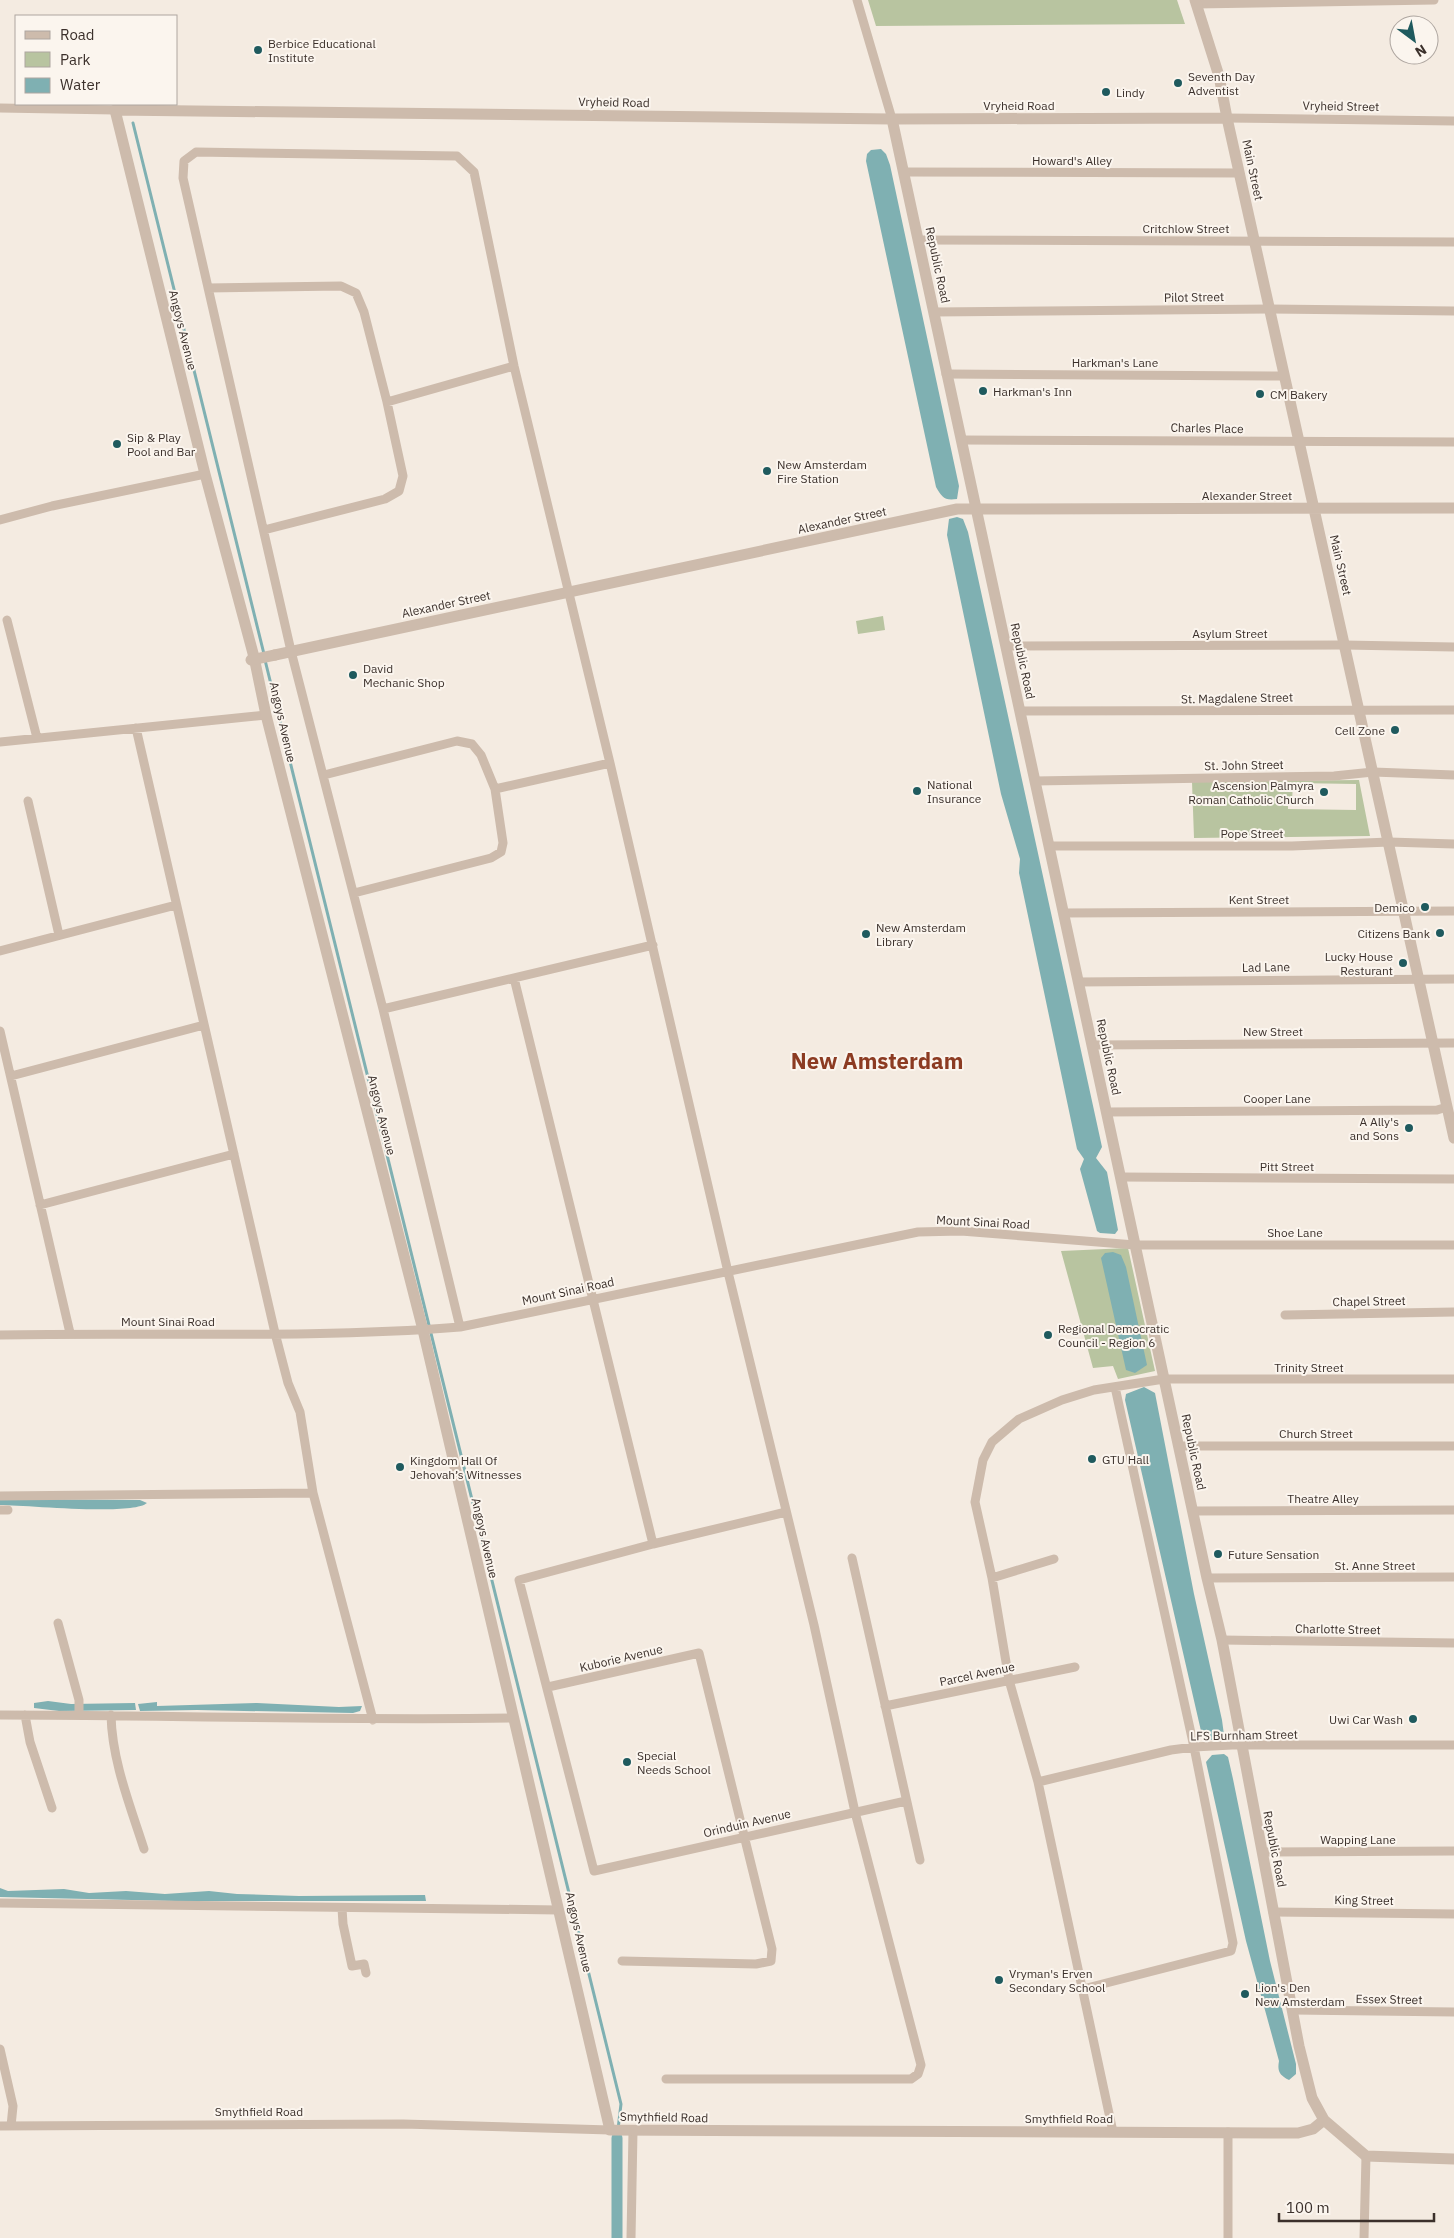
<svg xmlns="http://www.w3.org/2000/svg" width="1454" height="2238" viewBox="0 0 1454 2238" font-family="'IBM Plex Sans',sans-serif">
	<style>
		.green { fill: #b8c4a0; fill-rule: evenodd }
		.water { fill: #7fb0b2 }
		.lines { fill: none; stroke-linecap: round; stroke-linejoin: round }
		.stream { stroke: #7fb0b2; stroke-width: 3 }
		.canal { stroke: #7fb0b2; stroke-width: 11 }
		.minor { stroke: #cdbbac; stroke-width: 9 }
		.tertiary { stroke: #cdbbac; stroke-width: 11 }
		.tertiary-bridge { stroke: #cdbbac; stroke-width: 11 }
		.poi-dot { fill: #1f5a5e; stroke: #fbf5ee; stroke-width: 2 }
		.labels { text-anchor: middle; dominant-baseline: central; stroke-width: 4; stroke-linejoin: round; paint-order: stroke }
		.poi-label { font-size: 12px; fill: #3b302b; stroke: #fbf5ee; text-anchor: start }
		.street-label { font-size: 12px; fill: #3b302b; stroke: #fbf5ee }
		.town-label { font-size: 22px; font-weight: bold; fill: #8c3b22; stroke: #fbf5ee }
	</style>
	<rect width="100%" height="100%" fill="#f4ebe1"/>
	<path class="green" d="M868,0H1177L1185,24L876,26Z
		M883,616L885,630L858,634L856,621Z
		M1359,780L1370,836L1194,838L1192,782ZM1293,783L1356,784V810L1288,809V801H1292Z
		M1128,1248L1155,1371L1118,1379L1113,1366L1093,1368L1061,1251Z"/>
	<path class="water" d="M881,149L886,154L890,165L959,486L957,499C944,501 942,497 936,487L866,161L867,154L871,150Z
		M957,517L963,519L968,532L1102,1147L1096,1158L1107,1172L1118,1230L1115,1234L1100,1233L1097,1231L1080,1169L1084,1159L1077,1149L1019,873L1020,859L1001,794L947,535L949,519Z
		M1113,1252L1121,1255L1126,1267L1147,1365L1135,1373L1126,1370L1101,1258L1105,1253Z
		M1144,1387L1155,1393L1194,1594L1222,1720L1224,1735L1215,1740H1205L1201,1731L1125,1400L1126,1394Z
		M0,1499L140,1500L147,1503C132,1516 25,1505 0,1505Z
		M48,1701L71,1704L135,1703L136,1710L59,1711L34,1708V1703Z
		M157,1702V1706L257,1703L339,1707L362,1706L360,1711L353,1713L197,1710L140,1711L138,1704Z
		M1224,1754L1228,1757L1233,1779L1270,1961L1296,2064V2074L1289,2080C1280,2075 1277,2072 1279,2061L1246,1941L1206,1762L1212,1755Z
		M0,1888L8,1891L64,1889L89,1893L126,1891L165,1894L209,1891L237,1894L299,1896L425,1895L426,1901H175L0,1897Z"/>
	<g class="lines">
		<path class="stream" d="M133,123L264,654
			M265,660L621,2104L617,2138"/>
		<path class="canal" d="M617,2238V2138"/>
		<path class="minor" d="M857,0L892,119
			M1196,4L1434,0
			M0,108L115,110
			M1227,118L1454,121
			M904,172L1239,173
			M918,240L1454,242
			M208,288L341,286L356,293L364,312L387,402L403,476L399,491L385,499L264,530
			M934,312L1270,309L1454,311
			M946,374L1284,376
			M387,402L514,366
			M961,440L1454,442
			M0,520L52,506L205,474
			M7,620L37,738
			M1006,646L1344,645L1454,647
			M1020,711L1454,710
			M136,728L275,1333L288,1383L300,1412L313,1493L373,1720
			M0,742L266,715
			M324,775L457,741L472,744L481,755L495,789L503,843L501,852L491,858L354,893
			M1035,781L1334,776L1373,772L1454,775
			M495,789L610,763
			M28,801L59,935
			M1049,846H1292L1389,842L1454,844
			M1064,913L1454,911
			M0,951L176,905
			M514,978L653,1544
			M1078,982L1454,979
			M383,1009L653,945
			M0,1031L70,1333
			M1092,1045L1454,1043
			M11,1076L204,1025
			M1107,1112L1437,1110L1447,1107
			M1121,1177L1454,1179
			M40,1205L234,1154
			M1285,1315L1454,1312
			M460,1327L383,1009L291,651L183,178L184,161L196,152L457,156L474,172L514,366L610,763L728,1272L814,1625L855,1812L921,2065L918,2074L911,2079H666
			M0,1335C153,1332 307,1339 460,1327L918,1232L961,1231L1135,1245H1454
			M1179,1446H1454
			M0,1496L313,1493
			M0,1510H8
			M1193,1511L1454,1510
			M786,1512L653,1544L519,1580L594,1871L906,1801
			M852,1558L920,1860
			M992,1578L1054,1559
			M1207,1578L1454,1577
			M58,1623L79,1700V1715
			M1222,1640L1454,1643
			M548,1687L699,1653L772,1949L771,1961L756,1964L622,1961
			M885,1706L1075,1667
			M0,1715C171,1715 342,1721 513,1718
			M25,1715L30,1742L52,1808
			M111,1715C112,1761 130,1805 144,1849
			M1038,1782L1171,1750L1194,1747L1232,1745H1454
			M1262,1852L1454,1851
			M0,1903L559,1910
			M342,1908L343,1924L352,1966L364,1964L366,1973
			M1273,1912L1454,1914
			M1083,1989L1231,1951L1233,1943L1194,1747L1115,1387
			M1293,2010L1454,2012
			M0,2049L13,2106L11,2126
			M0,2126L403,2124L610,2130
			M1113,2132L1038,1782L1009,1680L992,1578L975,1502L983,1460L992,1442L1019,1419L1062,1400L1094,1390L1164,1379H1454
			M631,2238L633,2131
			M1228,2238V2132
			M1364,2238L1366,2156"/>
		<path class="tertiary" d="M1195,0L1219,76L1227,118L1454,1138
			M1227,118L892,119L115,110L205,474L254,657L266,715L423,1330L610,2130L1298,2133L1313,2129L1324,2120
			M892,119L1207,1578L1222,1640L1299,2046L1312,2098L1324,2120L1366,2156L1454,2159
			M275,655L957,509L1454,508"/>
		<path class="tertiary-bridge" d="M251,660L275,655"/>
	</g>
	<g class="poi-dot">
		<circle cx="258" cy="50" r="5"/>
		<circle cx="1178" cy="83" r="5"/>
		<circle cx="1106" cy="92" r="5"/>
		<circle cx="983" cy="391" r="5"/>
		<circle cx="1260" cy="394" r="5"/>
		<circle cx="117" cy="444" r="5"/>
		<circle cx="767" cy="471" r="5"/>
		<circle cx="353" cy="675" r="5"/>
		<circle cx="1395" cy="730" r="5"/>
		<circle cx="917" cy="791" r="5"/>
		<circle cx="1324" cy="792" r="5"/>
		<circle cx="1425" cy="907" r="5"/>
		<circle cx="1440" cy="933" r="5"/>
		<circle cx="866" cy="934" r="5"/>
		<circle cx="1403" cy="963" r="5"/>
		<circle cx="1409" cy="1128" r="5"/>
		<circle cx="1048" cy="1335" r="5"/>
		<circle cx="1092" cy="1459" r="5"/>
		<circle cx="400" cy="1467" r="5"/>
		<circle cx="1218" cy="1554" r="5"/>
		<circle cx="1413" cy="1719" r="5"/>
		<circle cx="627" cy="1762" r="5"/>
		<circle cx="999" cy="1980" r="5"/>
		<circle cx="1245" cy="1994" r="5"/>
	</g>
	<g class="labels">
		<g class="poi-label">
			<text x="268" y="43">Berbice Educational<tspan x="268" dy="14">Institute</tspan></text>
			<text x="1188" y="76">Seventh Day<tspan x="1188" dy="14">Adventist</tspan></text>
			<text x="1116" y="92">Lindy</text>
			<text x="993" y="391">Harkman's Inn</text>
			<text x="1270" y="394">CM Bakery</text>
			<text x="127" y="437">Sip &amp; Play<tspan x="127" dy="14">Pool and Bar</tspan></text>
			<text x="777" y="464">New Amsterdam<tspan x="777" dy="14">Fire Station</tspan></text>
			<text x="363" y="668">David<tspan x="363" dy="14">Mechanic Shop</tspan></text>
			<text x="1385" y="730" text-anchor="end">Cell Zone</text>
			<text x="927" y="784">National<tspan x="927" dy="14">Insurance</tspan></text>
			<text x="1314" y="785" text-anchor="end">Ascension Palmyra<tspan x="1314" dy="14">Roman Catholic Church</tspan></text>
			<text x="1415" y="907" text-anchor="end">Demico</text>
			<text x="876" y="927">New Amsterdam<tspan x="876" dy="14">Library</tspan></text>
			<text x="1430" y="933" text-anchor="end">Citizens Bank</text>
			<text x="1393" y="956" text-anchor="end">Lucky House<tspan x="1393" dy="14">Resturant</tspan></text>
			<text x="1399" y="1121" text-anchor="end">A Ally's<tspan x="1399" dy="14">and Sons</tspan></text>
			<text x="1058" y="1328">Regional Democratic<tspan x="1058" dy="14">Council - Region 6</tspan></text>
			<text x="1102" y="1459">GTU Hall</text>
			<text x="410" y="1460">Kingdom Hall Of<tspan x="410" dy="14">Jehovah’s Witnesses</tspan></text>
			<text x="1228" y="1554">Future Sensation</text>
			<text x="1403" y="1719" text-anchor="end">Uwi Car Wash</text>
			<text x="637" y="1755">Special<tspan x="637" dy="14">Needs School</tspan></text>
			<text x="1009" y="1973">Vryman's Erven<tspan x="1009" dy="14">Secondary School</tspan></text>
			<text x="1255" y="1987">Lion's Den<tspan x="1255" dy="14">New Amsterdam</tspan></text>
		</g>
		<g class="street-label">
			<text transform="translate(614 102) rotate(1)">Vryheid Road</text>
			<text x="1019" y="105">Vryheid Road</text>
			<text transform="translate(1341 106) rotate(1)">Vryheid Street</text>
			<text x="1072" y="160">Howard's Alley</text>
			<text transform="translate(1253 170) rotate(78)">Main Street</text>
			<text x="1186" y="228">Critchlow Street</text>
			<text transform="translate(938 265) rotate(78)">Republic Road</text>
			<text transform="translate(1194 297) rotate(-1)">Pilot Street</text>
			<text transform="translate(183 330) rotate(76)">Angoys Avenue</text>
			<text x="1115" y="362">Harkman's Lane</text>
			<text transform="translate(1207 428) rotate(1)">Charles Place</text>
			<text x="1247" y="495">Alexander Street</text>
			<text transform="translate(842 520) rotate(-12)">Alexander Street</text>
			<text transform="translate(1341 565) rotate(77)">Main Street</text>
			<text transform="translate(446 604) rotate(-12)">Alexander Street</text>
			<text x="1230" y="633">Asylum Street</text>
			<text transform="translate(1023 661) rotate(78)">Republic Road</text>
			<text transform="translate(1237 698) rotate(-1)">St. Magdalene Street</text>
			<text transform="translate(283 722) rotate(77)">Angoys Avenue</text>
			<text transform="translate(1244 765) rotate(-1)">St. John Street</text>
			<text x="1252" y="833">Pope Street</text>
			<text x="1259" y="899">Kent Street</text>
			<text transform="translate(1266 967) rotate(-1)">Lad Lane</text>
			<text x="1273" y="1031">New Street</text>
			<text transform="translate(1109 1057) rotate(78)">Republic Road</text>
			<text x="1277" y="1098">Cooper Lane</text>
			<text transform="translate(382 1115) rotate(76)">Angoys Avenue</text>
			<text x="1287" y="1166">Pitt Street</text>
			<text transform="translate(983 1222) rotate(3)">Mount Sinai Road</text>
			<text x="1295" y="1232">Shoe Lane</text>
			<text transform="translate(568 1291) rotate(-12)">Mount Sinai Road</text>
			<text transform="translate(1369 1301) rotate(-1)">Chapel Street</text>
			<text x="168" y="1321">Mount Sinai Road</text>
			<text x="1309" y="1367">Trinity Street</text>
			<text x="1316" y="1433">Church Street</text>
			<text transform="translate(1194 1452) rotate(78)">Republic Road</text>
			<text x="1323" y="1498">Theatre Alley</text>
			<text transform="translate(485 1538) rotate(77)">Angoys Avenue</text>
			<text x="1375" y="1565">St. Anne Street</text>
			<text transform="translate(1338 1629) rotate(1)">Charlotte Street</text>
			<text transform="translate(621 1658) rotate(-13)">Kuborie Avenue</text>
			<text transform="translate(977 1674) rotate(-12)">Parcel Avenue</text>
			<text transform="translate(1244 1735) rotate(-1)">LFS Burnham Street</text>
			<text transform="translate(747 1823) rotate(-13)">Orinduin Avenue</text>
			<text x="1358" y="1839">Wapping Lane</text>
			<text transform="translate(1275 1849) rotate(79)">Republic Road</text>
			<text transform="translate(1364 1900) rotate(1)">King Street</text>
			<text transform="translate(579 1932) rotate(77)">Angoys Avenue</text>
			<text transform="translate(1389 1999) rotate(1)">Essex Street</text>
			<text x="259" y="2111">Smythfield Road</text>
			<text transform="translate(664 2117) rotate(1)">Smythfield Road</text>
			<text x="1069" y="2118">Smythfield Road</text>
		</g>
		<g class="town-label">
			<text x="877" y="1060">New Amsterdam</text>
		</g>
	</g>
	<rect x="15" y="15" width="162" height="90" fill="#fbf5ee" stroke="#aea6a0"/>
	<rect x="25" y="31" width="25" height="8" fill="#cdbbac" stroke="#aea6a0"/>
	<text x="60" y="40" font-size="15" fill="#3b302b">Road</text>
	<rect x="25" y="52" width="25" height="15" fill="#b8c4a0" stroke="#aea6a0"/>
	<text x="60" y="65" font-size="15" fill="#3b302b">Park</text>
	<rect x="25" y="78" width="25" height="15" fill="#7fb0b2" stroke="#aea6a0"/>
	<text x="60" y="90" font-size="15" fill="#3b302b">Water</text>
	<g transform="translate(1414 40) rotate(148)"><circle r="24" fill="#fbf5ee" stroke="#aea6a0"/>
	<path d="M0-4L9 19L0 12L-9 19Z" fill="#1f5a5e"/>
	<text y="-8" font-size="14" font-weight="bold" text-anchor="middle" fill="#3b302b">N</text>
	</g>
	<path d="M1279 2213v8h155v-8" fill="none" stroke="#3b302b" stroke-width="2.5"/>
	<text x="1286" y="2213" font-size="15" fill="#3b302b" stroke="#fbf5ee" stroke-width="4" paint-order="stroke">100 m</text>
</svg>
